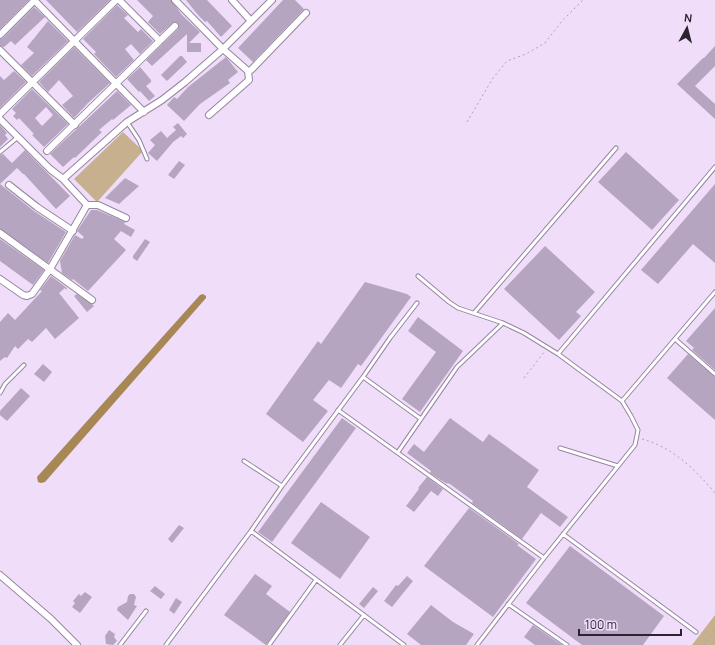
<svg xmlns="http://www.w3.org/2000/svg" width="715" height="645" viewBox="0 0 715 645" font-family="Manrope,sans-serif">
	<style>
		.green { fill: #c6b08d }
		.water { fill: #a78753 }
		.building { fill: #b6a5c0; fill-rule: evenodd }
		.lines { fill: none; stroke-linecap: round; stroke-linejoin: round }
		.lane-casing { stroke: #9686a0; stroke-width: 5 }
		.street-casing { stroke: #9686a0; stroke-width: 8 }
		.path { stroke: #b0a1b8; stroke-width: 1; stroke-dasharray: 2 3; stroke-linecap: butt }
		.lane { stroke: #fff; stroke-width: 3 }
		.street { stroke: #fff; stroke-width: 6 }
	</style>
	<rect width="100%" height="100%" fill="#efddfa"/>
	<path class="green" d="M123,132L143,151L97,202L74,179Z
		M715,615V645H692Z"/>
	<path class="water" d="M203,294L206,296V298L45,482L41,483L38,482L37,477L200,295Z"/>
	<path class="building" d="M0,0H29L0,29Z
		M46,0H110L77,32Z
		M137,0H171L182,15L200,32L189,43H201V52H187V34L152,66L146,60L178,29L179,25L177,22H174L160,34L148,22L153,16Z
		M186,0H207L232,26L221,37L207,21L205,22L198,15Z
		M283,0H295L304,9L253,62L238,48Z
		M117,5L128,15L124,18L138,32L141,29L153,41L140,54L131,44L125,49L134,60L116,77L94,54L96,52L83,39Z
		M34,7L45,17L15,45L11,41L4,47L0,46V39L3,38Z
		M48,21L68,41L32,76L21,65L34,53L27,47Z
		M715,46V66L695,86L715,104V119L677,84L703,58H704Z
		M74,47L110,83L88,103L74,118L62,105L73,96L59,80L48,92L39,82Z
		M180,56H182L187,62L167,81L161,75Z
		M226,57L238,72L228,80L230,83L200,104L184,121L167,105L174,97L177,99L188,87Z
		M140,67L151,80V82L146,86L155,96L149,101L140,91L139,92L127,79Z
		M14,71L26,82L0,108V76L4,80Z
		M32,89L68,124L44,147L32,135L34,134L19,118L17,120L13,116L16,113L12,109ZM46,107L53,115L42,126L35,118Z
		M117,91L131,105L113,120L112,119L99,130L102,132L75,158L74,157L63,167L50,154Z
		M178,123L187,134L183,138L181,136L173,142L157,161L148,153L155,145L150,140L161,131L167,138L176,130L173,127Z
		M0,125L7,133L5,135L8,139L0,147Z
		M25,150L70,196L56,209L24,174H23L17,168L0,184L34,211L66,232L48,263L0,229V155L3,154L12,163Z
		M626,152L679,200L652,230L598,182Z
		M179,161L185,165L174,179L168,175Z
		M125,178L139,186L119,204L105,198Z
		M715,184V263L693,244L658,284L641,270Z
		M91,210H97L125,222L124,224L135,230L131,237L121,231L114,239L126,250L88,291L73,279L72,280L62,273L60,261L75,235L82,239L84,237L77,231Z
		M0,239L44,270L33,285L0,261Z
		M145,239L150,242L137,261L133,258V256Z
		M545,246L595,292L576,312L581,316L559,340L504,289Z
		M51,276L67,288L66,290L65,288L59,293L79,318L55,339L46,328L32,342L28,339L18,349L15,346L7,358L5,357L0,361V322L8,313L15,320L42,291L40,290Z
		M365,282L407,294L411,297L361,366L358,364L341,388L329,380L313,400L328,411L303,442L266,414L318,341L321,344Z
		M77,294L92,304L94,306L87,312L74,296Z
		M715,308V370L692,350L694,348L686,341Z
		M418,317L463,351L420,412L402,399L436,352L408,331Z
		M688,354L715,377V420L667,378Z
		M43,364L52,372L44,382L34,374Z
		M21,388L30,396L7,421L0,415V411Z
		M342,418L356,428L272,542L258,532Z
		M450,418L483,442L489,434L539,470L527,487L568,517L560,527L541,513L522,539L472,503L473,501L450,484L447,483V484L430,473L431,471L407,453L414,444L424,452Z
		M427,477L443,489L438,496L431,491L414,512L406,506L419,489L418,488Z
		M321,502L370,537L340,579L291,543Z
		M469,508L519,544L517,545L536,559L493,617L424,566Z
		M179,525L184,528L172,543L168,539Z
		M570,546L664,616L643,645H582L526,603Z
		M255,574L272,586L266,594L290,612L266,645L224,615Z
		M407,576L413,581L392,607L384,601L396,585L398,586Z
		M155,586L165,594L161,599L150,591Z
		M373,587L378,591L364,608L359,604Z
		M85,592L92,597L80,613L72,607L75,603L73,601L79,594L81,596Z
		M130,594H134L136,597L134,605L137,606L128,620L117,610L118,607L127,602L128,596Z
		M176,598L182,602L174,614L169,610Z
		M431,605L453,622L474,634L466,645H421L407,634Z
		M533,625L556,641L562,645H535L524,637Z
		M109,630L115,634L114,637L117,641L113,645L106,644L105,636Z"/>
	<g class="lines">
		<g class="lane-casing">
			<path id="lane" d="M127,122L139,140L147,159
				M0,152L18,137
				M418,276L449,302L458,308L503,323L524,333L558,354L622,401L631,416L638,430L635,445L544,558L477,645
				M474,313L616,148
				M675,339L715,374
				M558,354L715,167
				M363,377L421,419
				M0,393L5,384L24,365
				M622,401L715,292
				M338,410L544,558
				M560,448L618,466
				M398,452L457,367L503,323
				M244,461L282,486
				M251,531L404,645
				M563,534L696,632
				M508,604L567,645
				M120,645L146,611
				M166,645L251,531L282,486L363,377L390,338L417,303
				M269,645L316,580
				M340,645L364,615"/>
		</g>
		<g class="street-casing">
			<path id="street" d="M34,0L144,112
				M119,0L160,41
				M175,0L223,49L248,71L251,70L306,13
				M232,0L251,21
				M0,35L35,0
				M0,50L75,125
				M0,114L116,0
				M209,115L249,80L248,71
				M0,119L50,169L63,179L87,205
				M47,151L175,26
				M63,179L127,122L162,100L185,82L223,49L272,0
				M9,185L37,207L73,231
				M87,205H98L126,218
				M0,233L92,300
				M0,279L23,295L27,296L32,294L50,269L87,205
				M0,575L51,619L77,645"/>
		</g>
		<path class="path" d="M467,122L493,78L507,61L526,54L545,43L562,21L583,0
			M524,378L545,351
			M642,439C672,447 695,469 715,493
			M704,645L715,629"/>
		<use href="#lane" class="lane"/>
		<use href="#street" class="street"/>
	</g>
	<g transform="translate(687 28) rotate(7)" stroke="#efddfa" stroke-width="3" paint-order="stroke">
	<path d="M0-3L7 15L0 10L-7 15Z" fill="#2b242f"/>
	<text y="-6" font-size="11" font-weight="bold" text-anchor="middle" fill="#2b242f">N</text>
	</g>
	<path d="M579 629v6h102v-6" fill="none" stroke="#2b242f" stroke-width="2"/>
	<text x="585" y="629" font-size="12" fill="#2b242f" stroke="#efddfa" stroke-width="3" paint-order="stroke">100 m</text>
</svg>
